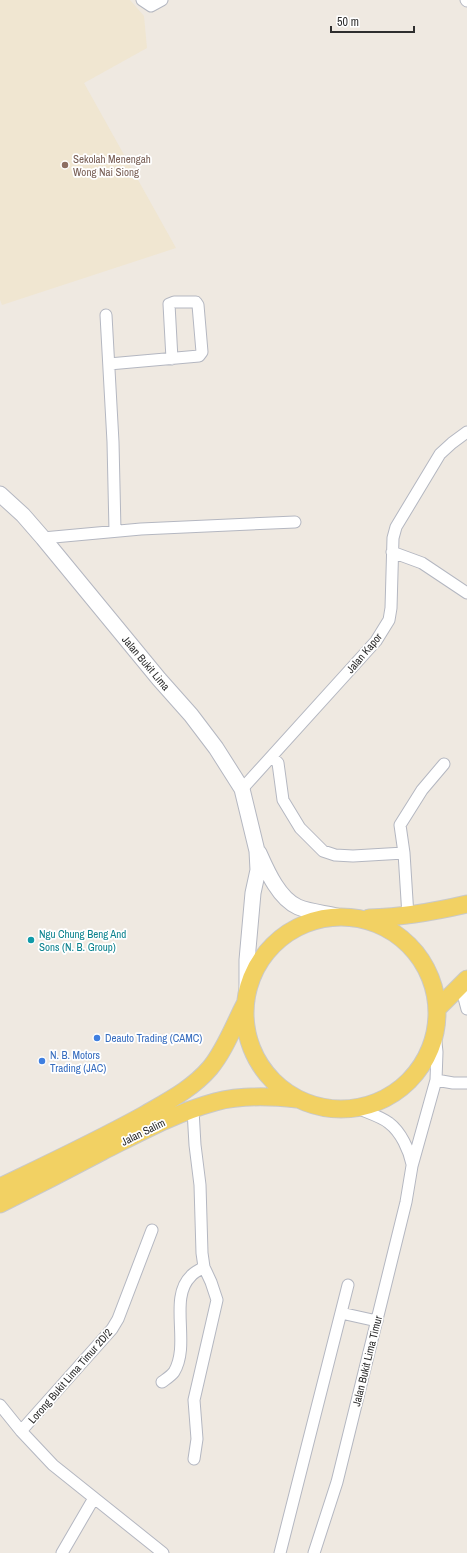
<svg xmlns="http://www.w3.org/2000/svg" width="467" height="1553" viewBox="0 0 467 1553" font-family="'Archivo Narrow',sans-serif">
	<style>
		.education { fill: #f0e6d1 }
		.lines { fill: none; stroke-linecap: round; stroke-linejoin: round }
		.minor-casing { stroke: #b4b7c1; stroke-width: 13 }
		.secondary-casing { stroke: #b4b7c1; stroke-width: 17 }
		.primary-casing { stroke: #c9c9c9; stroke-width: 19 }
		.minor { stroke: #fff; stroke-width: 11 }
		.secondary { stroke: #fff; stroke-width: 15 }
		.primary { stroke: #f2d163; stroke-width: 17 }
		.education-dot { fill: #8d6e63; stroke: #fff; stroke-width: 1.5 }
		.culture-dot { fill: #0f9aa8; stroke: #fff; stroke-width: 1.5 }
		.shop-dot { fill: #3f7fe0; stroke: #fff; stroke-width: 1.5 }
		.labels { text-anchor: middle; dominant-baseline: central; stroke-width: 3.5; stroke-linejoin: round; paint-order: stroke }
		.education-label { font-size: 11px; fill: #785e54; stroke: #fff; text-anchor: start }
		.street-label { font-size: 11px; fill: #2e2e2e; stroke: #fff }
		.culture-label { font-size: 11px; fill: #0d838f; stroke: #fff; text-anchor: start }
		.shop-label { font-size: 11px; fill: #366cbe; stroke: #fff; text-anchor: start }
	</style>
	<rect width="100%" height="100%" fill="#efe9e1"/>
	<path class="education" d="M0,0H130L144,16L147,48L84,83L176,248L2,305L0,300Z"/>
	<g class="lines">
		<g class="minor-casing">
			<path id="minor" d="M142,0L151,6L162,0
				M466,0L467,1
				M106,315L113,442L115,531
				M109,364L199,356L202,352L198,305L196,302H174L169,304L172,359
				M43,538L141,529L295,522
				M392,552L422,563L467,593
				M272,757L278,763L283,800L300,828L323,851L335,855L353,856L404,853
				M242,789L376,641L389,620L391,608L393,538L396,527L440,454L452,443L467,432
				M408,916L404,853L400,825L422,790L444,764
				M461,986L467,1009
				M436,1080L453,1083H467
				M357,1108C366,1112 382,1117 389,1123C401,1132 409,1150 412,1164
				M193,1110L195,1145L200,1185L202,1253L204,1267L211,1282L217,1300L194,1400L197,1439L194,1459
				M341,1313L377,1321
				M162,1382C166,1379 171,1376 174,1372C191,1344 168,1298 191,1276C194,1272 200,1270 204,1267
				M0,1405L21,1431L53,1465L163,1553
				M21,1431L112,1329L118,1319L152,1230
				M62,1553L94,1498
				M280,1553L348,1285
				M314,1553L337,1482L406,1202L412,1166L436,1080L437,1052L435,1033"/>
		</g>
		<g class="secondary-casing">
			<path id="secondary" d="M0,494L23,515L43,538L159,679L191,715L216,748L242,789L257,851L258,870L253,893L247,960V991
				M259,853C267,871 279,899 298,907C310,912 325,913 337,916"/>
		</g>
		<g class="primary-casing">
			<path id="primary" d="M245 1013a96 96 0 1 1 192 0a96 96 0 1 1-192 0Z
				M369,918C404,917 433,912 467,904
				M437,1009L467,979
				M0,1187C48,1164 97,1141 144,1115C168,1101 192,1089 210,1068C225,1050 234,1025 245,1004
				M0,1204C34,1187 69,1169 103,1151C139,1133 175,1113 215,1102C241,1095 270,1096 297,1099"/>
		</g>
		<use href="#minor" class="minor"/>
		<use href="#secondary" class="secondary"/>
		<use href="#primary" class="primary"/>
	</g>
	<circle class="education-dot" cx="65" cy="165" r="4"/>
	<circle class="culture-dot" cx="31" cy="940" r="4"/>
	<g class="shop-dot">
		<circle cx="97" cy="1038" r="4"/>
		<circle cx="42" cy="1061" r="4"/>
	</g>
	<g class="labels">
		<g class="education-label">
			<text x="73" y="159">Sekolah Menengah<tspan x="73" dy="13">Wong Nai Siong</tspan></text>
		</g>
		<g class="street-label">
			<text transform="translate(364 653) rotate(-50)">Jalan Kapor</text>
			<text transform="translate(146 663) rotate(50)">Jalan Bukit Lima</text>
			<text transform="translate(143 1132) rotate(-26)">Jalan Salim</text>
			<text transform="translate(367 1361) rotate(-76)">Jalan Bukit Lima Timur</text>
			<text transform="translate(70 1376) rotate(-49)">Lorong Bukit Lima Timur 2D/2</text>
		</g>
		<g class="culture-label">
			<text x="39" y="934">Ngu Chung Beng And<tspan x="39" dy="13">Sons (N. B. Group)</tspan></text>
		</g>
		<g class="shop-label">
			<text x="105" y="1038">Deauto Trading (CAMC)</text>
			<text x="50" y="1055">N. B. Motors<tspan x="50" dy="13">Trading (JAC)</tspan></text>
		</g>
	</g>
	<path d="M331 26v6h83v-6" fill="none" stroke="#2e2e2e" stroke-width="2"/>
	<text x="337" y="26" font-size="12" fill="#2e2e2e" stroke="#ffffff" stroke-width="3" paint-order="stroke">50 m</text>
</svg>
